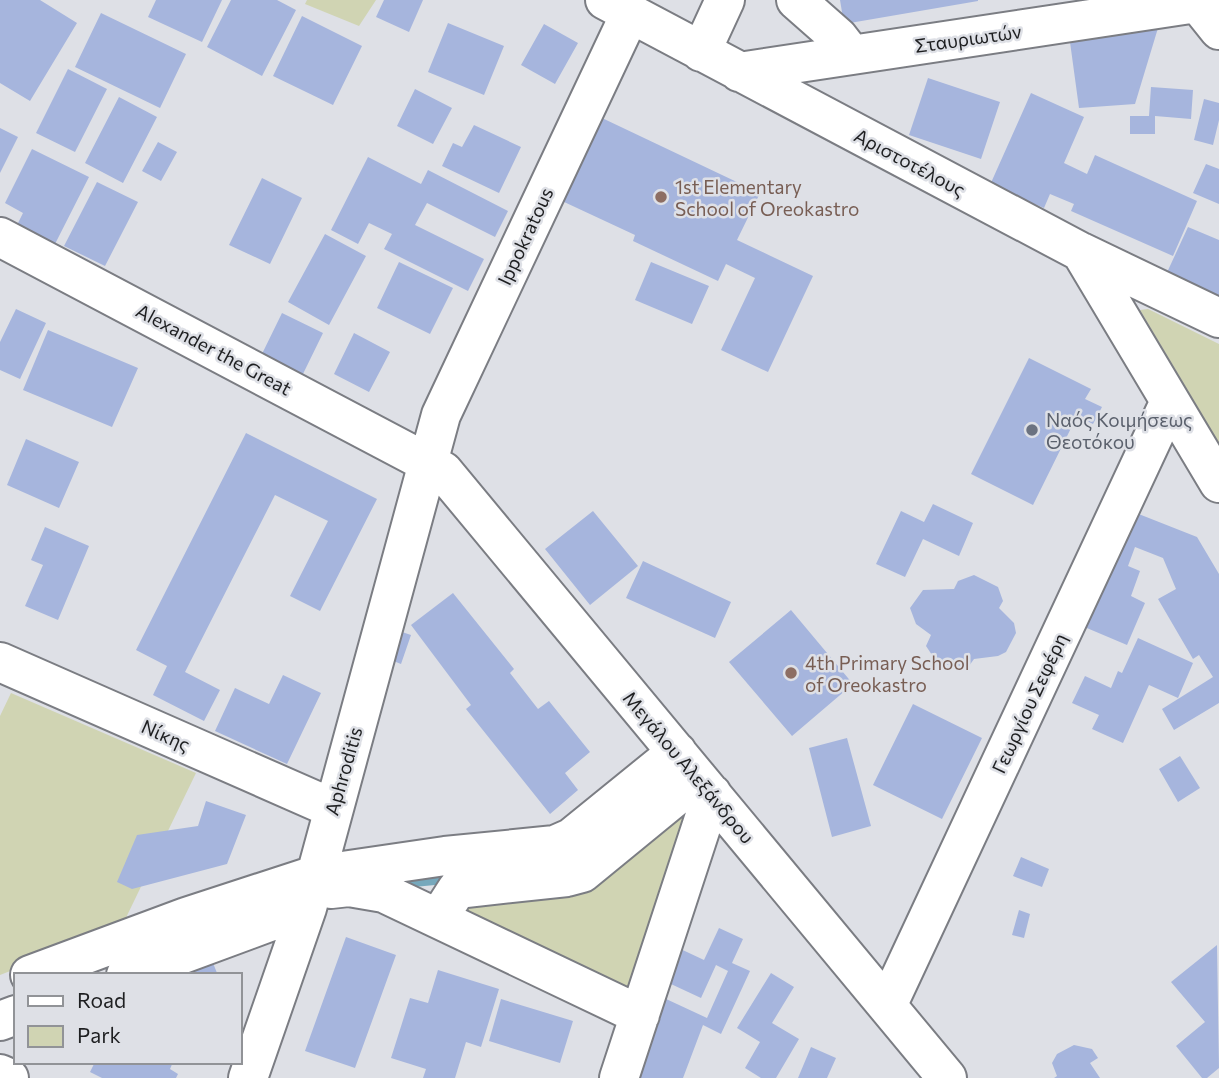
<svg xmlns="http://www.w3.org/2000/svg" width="1219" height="1078" viewBox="0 0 1219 1078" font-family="Commissioner,sans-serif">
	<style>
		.green { fill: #d0d4b3 }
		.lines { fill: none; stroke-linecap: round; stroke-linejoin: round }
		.stream { stroke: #76a8bc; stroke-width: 9 }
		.building { fill: #a6b5dd }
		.minor-casing { stroke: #7b7d83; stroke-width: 42 }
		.minor { stroke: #fff; stroke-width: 38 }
		.education-dot { fill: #8d6e63; stroke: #dee0e6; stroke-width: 2.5 }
		.worship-dot { fill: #6b7280; stroke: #dee0e6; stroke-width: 2.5 }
		.labels { text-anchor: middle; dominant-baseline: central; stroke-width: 5; stroke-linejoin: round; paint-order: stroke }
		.street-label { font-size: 19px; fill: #1e1f21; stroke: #dee0e6 }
		.education-label { font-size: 19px; fill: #785e54; stroke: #dee0e6; text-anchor: start }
		.worship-label { font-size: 19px; fill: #5b616d; stroke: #dee0e6; text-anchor: start }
	</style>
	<rect width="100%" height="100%" fill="#dee0e6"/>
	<path class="green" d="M307,0H376L359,26L305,4Z
		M1148,309L1219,344V443L1140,310Z
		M11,693L196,773L121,928L0,975V716Z
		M679,809L693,814L636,992L463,910L469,901Z"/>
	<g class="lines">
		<path class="stream" d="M398,884L450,879"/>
	</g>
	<path class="building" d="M0,0H40L77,23L30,101L0,83Z
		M156,0H222L202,42L148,17Z
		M231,0H277L296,10L262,76L207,47Z
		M384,0H423L409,32L376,17Z
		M840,0H978V1L844,24Z
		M101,13L186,54L160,108L75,67Z
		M302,16L362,46L333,105L273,76Z
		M448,23L504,46L484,95L428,72Z
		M544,24L578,43L555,84L521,65Z
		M1158,28L1135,104L1079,108L1070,42Z
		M68,69L107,89L75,152L36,133Z
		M928,78L1000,102L981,159L909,135Z
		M1151,87L1193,90L1191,119L1155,116V134H1130V116H1149Z
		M415,89L452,108L433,144L397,126Z
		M1031,93L1084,117L1064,163L1087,174L1095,155L1197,201L1173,256L1071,211L1074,204L1050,194L1044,208L990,185Z
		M119,97L157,117L123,183L85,163Z
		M1204,99L1219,103V120L1213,145L1194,140Z
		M602,118L760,193L737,240L813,276L768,372L721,350L755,278L726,264L718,281L633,241L635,235L562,201Z
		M474,125L521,147L499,193L442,166L453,143L462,147Z
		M0,128L18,137L0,173Z
		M158,142L177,152L161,181L142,171Z
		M32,149L89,177L55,244L17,225L23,213L5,203Z
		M368,157L421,184L428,170L508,211L495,237L427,203L415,225L484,259L468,291L384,249L392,234L369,223L358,244L331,230Z
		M1206,164L1219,169V204L1193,193Z
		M262,178L302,198L270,264L229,245Z
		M97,182L138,202L105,266L64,246Z
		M1188,227L1219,240V304L1164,279Z
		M325,234L366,256L329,325L288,302Z
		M399,262L453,288L430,334L377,308Z
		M651,262L709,286L692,324L635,300Z
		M16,309L46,323L20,379L0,370V342Z
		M282,313L323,333L301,378L260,358Z
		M48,330L138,368L112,427L23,390Z
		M354,333L390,352L369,392L334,374Z
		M1029,358L1091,389L1085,399L1102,407L1093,424L1077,416L1033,505L971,474Z
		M246,433L377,499L320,611L290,596L328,521L275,495L185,672L220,690L204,721L153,695L167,666L136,650Z
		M26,439L79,462L59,508L7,485Z
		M933,504L973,523L959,556L923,539L905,577L876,564L901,511L924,522Z
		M1126,509L1197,537L1219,574V703L1174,730L1162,709L1213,677L1199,655L1193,659L1158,599L1176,589L1163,558L1135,547L1128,566L1140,571L1131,596L1145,603L1127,645L1075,623Z
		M593,511L638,566L590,605L545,549Z
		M45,527L89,546L58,620L25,606L43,565L31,560Z
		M643,561L731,602L715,638L626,598Z
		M974,575L998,587L1003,601L999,608L1014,623L1016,633L1006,652L998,656L974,659L969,666L956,669L934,658L926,646L931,635L916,624L910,608L923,590L954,589L958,581Z
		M453,593L514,669L510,673L538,709L549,701L590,752L565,773L578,790L550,814L466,709L471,705L411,625Z
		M791,610L853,684L792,736L729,662Z
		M396,630L411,635L401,664L386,658Z
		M1138,638L1193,663L1178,698L1149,685L1123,743L1092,729L1099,715L1072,703L1085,676L1111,688L1118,671L1122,673Z
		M283,675L321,693L287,764L215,731L235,688L269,704Z
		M913,704L982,738L942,819L873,785Z
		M847,738L871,826L832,837L809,748Z
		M1180,756L1200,788L1178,802L1159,769Z
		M206,801L246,815L227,864L132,889L117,882L137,835L198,826Z
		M1021,857L1049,869L1042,887L1013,876Z
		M1019,910L1030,914L1024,938L1012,935Z
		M719,928L743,939L732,963L750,971L721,1034L703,1025L683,1078H630L664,998L707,1018L728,971L716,965L701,998L658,978L672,945L704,960Z
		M346,937L396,955L355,1068L305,1051Z
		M1217,945L1219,1068L1207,1078H1202L1176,1046L1205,1022L1171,982Z
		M209,953L217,973L157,975Z
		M438,970L499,989L481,1047L466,1042L455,1078H423L426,1069L391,1058L410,998L428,1003Z
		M771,973L794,987L772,1023L799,1039L776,1078H761L745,1068L760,1042L737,1028Z
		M501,999L573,1021L560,1063L489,1041Z
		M1074,1045L1092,1049L1098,1058L1090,1063L1100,1078H1054L1057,1076L1052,1063L1057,1054Z
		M811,1047L836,1058L827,1078H798Z
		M95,1062H173L170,1069L178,1074L176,1078H102L90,1072Z"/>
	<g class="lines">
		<g class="minor-casing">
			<path id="minor" d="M605,0L1081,252L1219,318
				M796,0L838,37L852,55
				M1195,0L1219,30
				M701,52L725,0
				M739,72L1197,3
				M0,237L443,471L947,1078
				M1081,252L1219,483
				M0,662L332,808
				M331,889L349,887L384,893L640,1015
				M439,917L457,889L567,877L582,873L698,778
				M30,975L186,917L315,875L445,856L555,845L571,838L677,752
				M126,975L307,908
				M888,1004L1170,401
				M0,1021L16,1015
				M0,1074L9,1078
				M248,1078L307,908L441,415L630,14
				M619,1078L712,794"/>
		</g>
		<use href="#minor" class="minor"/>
	</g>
	<g class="education-dot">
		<circle cx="661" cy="197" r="7"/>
		<circle cx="791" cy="673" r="7"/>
	</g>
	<circle class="worship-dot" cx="1032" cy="430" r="7"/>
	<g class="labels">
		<g class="street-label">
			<text transform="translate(968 38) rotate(-8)">Σταυριωτών</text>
			<text transform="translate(910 162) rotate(28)">Αριστοτέλους</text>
			<text transform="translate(525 236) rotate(-65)">Ippokratous</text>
			<text transform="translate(214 349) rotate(28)">Alexander the Great</text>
			<text transform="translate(1029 703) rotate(-65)">Γεωργίου Σεφέρη</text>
			<text transform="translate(166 735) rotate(24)">Νίκης</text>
			<text transform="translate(689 767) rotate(50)">Μεγάλου Αλεξάνδρου</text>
			<text transform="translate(343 771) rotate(-74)">Aphroditis</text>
		</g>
		<g class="education-label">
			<text x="675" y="186">1st Elementary<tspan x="675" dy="22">School of Oreokastro</tspan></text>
			<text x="805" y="662">4th Primary School<tspan x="805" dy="22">of Oreokastro</tspan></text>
		</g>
		<g class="worship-label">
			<text x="1046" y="419">Ναός Κοιμήσεως<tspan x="1046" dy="22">Θεοτόκου</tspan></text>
		</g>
	</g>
	<rect x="14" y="973" width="228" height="91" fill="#dee0e6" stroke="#919397" stroke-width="2"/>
	<rect x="28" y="996" width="35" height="10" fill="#ffffff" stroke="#919397" stroke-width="2"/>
	<text x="77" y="1008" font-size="21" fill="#1e1f21">Road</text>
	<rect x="28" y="1026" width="35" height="21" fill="#d0d4b3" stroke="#919397" stroke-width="2"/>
	<text x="77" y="1043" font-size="21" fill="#1e1f21">Park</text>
</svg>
